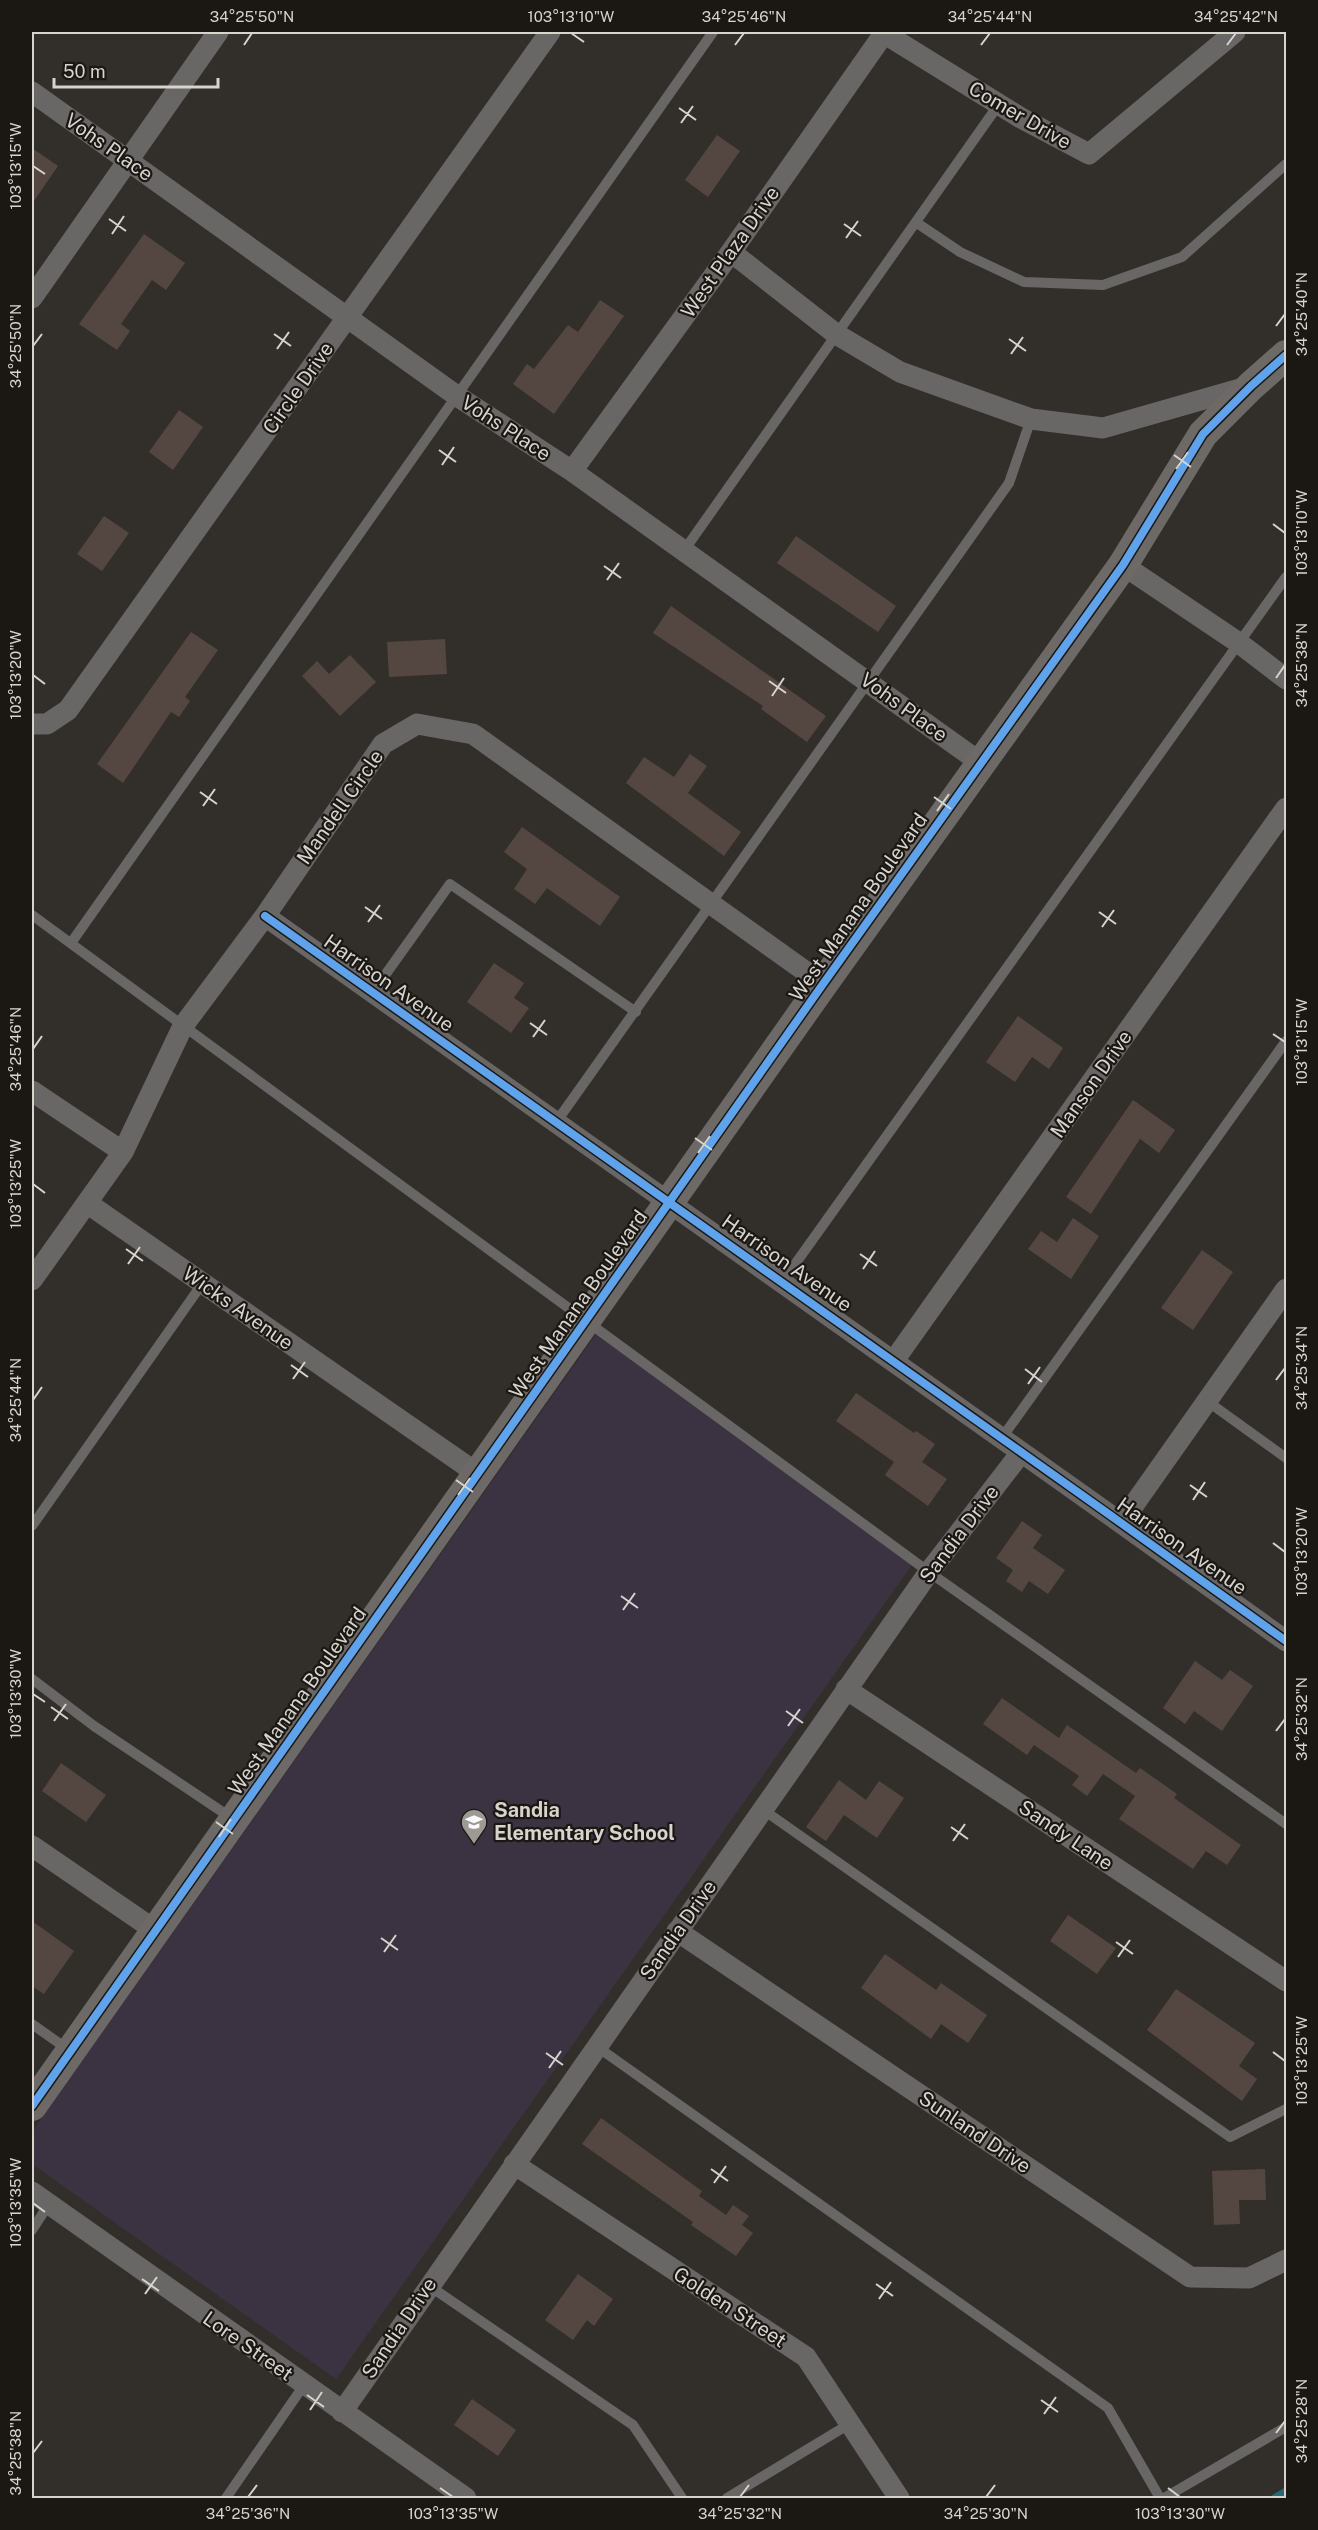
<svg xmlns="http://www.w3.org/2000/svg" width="1318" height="2530" viewBox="0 0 1318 2530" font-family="'Public Sans',sans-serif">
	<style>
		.education { fill: #3b3341 }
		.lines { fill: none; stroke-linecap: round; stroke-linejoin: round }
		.stream { stroke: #226a77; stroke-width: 7 }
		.building { fill: #544741 }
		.lane { stroke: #696666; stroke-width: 10 }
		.street { stroke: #696666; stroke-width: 21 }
		.secondary { stroke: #6c6967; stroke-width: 30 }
		.cycleway-casing { stroke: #1b1814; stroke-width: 11 }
		.cycleway { stroke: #60a3ed; stroke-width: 8 }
		.ticks { fill: none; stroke: #d7d3cd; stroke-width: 2 }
		.labels { text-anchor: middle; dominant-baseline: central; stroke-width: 4.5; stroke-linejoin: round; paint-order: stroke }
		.street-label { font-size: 20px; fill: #d7d3cd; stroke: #1b1814 }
		.poi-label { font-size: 20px; font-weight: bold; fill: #d7d3cd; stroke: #1b1814; text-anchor: start }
		.neatline { fill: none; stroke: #d7d3cd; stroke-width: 2 }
		.ticks-label { font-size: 15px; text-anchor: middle; fill: #d7d3cd }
	</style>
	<rect width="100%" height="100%" fill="#322f2a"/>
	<path class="education" d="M597,1333L916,1559L336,2379L32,2164V2132Z"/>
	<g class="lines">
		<path class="stream" d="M1274,2498L1286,2491"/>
	</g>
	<path class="building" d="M717,135L740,151L708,197L685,180Z
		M32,148L58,166L32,204Z
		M144,234L185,263L166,290L152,280L121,324L130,331L117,350L79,324Z
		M600,300L624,316L554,414L513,384L527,364L534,369L568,325L578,332Z
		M179,410L203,427L173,470L149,452Z
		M104,516L129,533L102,571L77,554Z
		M796,536L896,606L878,632L777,563Z
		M671,606L826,716L807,742L761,709L763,706L653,633Z
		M191,632L218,650L185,697L190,701L179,717L171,712L123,783L97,764Z
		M445,639L447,674L389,677L387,642Z
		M350,655L376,682L340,716L302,676L317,661L329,674Z
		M690,754L707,766L688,793L741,832L724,856L626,783L644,757L674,777Z
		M522,827L620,897L600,926L547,888L535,904L514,889L527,869L504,852Z
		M494,963L524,983L514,998L529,1008L511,1033L467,1002Z
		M1018,1016L1063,1048L1049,1069L1032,1057L1015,1082L986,1062Z
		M1133,1100L1175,1130L1159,1153L1140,1139L1091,1214L1066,1197Z
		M1073,1218L1099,1236L1071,1279L1028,1249L1041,1231L1057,1242Z
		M1202,1250L1233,1272L1193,1330L1161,1308Z
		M856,1393L914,1433L916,1431L935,1444L922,1462L947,1479L928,1506L885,1475L894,1462L836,1421Z
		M1022,1521L1042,1535L1033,1548L1065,1570L1048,1594L1029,1581L1022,1592L1006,1581L1013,1570L996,1558Z
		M1195,1661L1222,1680L1230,1670L1253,1686L1222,1731L1194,1711L1185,1724L1163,1708Z
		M1002,1698L1059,1738L1067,1725L1136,1773L1140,1768L1177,1794L1174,1798L1241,1845L1227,1865L1206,1851L1193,1869L1119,1819L1135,1796L1103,1774L1087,1796L1072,1785L1079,1776L1034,1745L1027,1755L983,1724Z
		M61,1763L106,1795L86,1822L42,1791Z
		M839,1780L866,1800L879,1781L904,1798L877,1838L844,1815L826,1841L806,1827Z
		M1068,1915L1116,1948L1097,1974L1050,1941Z
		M32,1921L74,1951L44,1994L32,1986Z
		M885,1954L936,1990L941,1983L987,2015L968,2043L941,2024L931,2039L861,1988Z
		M1176,1989L1255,2043L1239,2066L1257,2079L1242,2101L1147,2030Z
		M601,2118L702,2191L699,2196L726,2215L733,2205L749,2216L742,2225L753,2233L736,2256L691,2225L693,2222L582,2144Z
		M1265,2169L1266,2200H1239L1240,2224L1214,2225L1212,2171Z
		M578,2274L613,2299L594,2326L587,2320L573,2340L545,2320Z
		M472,2399L516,2430L498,2456L454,2425Z"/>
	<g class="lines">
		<path class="lane" d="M917,223L960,252L1024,282L1103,285L1182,257L1286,164
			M683,552L999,104
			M32,915L929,1572L1286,1824
			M71,943L713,32
			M373,992L450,884L636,1012
			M557,1121L1009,483L1031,419
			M783,1281L1286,577
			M1207,1401L1286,1458
			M1001,1439L1286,1041
			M32,1526L202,1284
			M32,1679L94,1726L233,1819
			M762,1809L1230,2137L1286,2109
			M32,2024L70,2051
			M596,2046L1108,2408L1160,2498
			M32,2230L49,2204
			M428,2285L633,2425L682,2498
			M226,2498L304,2385
			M727,2498L851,2423
			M1164,2498L1286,2427"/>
		<path class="street" d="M882,32L1021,118L1089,154L1235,32
			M32,92L457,396L572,471L981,763
			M731,252L836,334L900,372L1031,419L1103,428L1250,386
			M32,298L218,32
			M572,471L731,252L885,32
			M1123,565L1239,643L1286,679
			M32,724H47L68,710L550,32
			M265,916C607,1157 947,1398 1286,1641
			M32,1091L123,1152
			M87,1203L478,1474
			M32,1280L123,1152L183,1026L265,916L383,744L417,724L473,734L823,984
			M895,1359L1286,808
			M1121,1523L1286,1289
			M846,1689L1286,1981
			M32,1846L156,1931
			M677,1931L1190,2277L1249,2278L1286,2260
			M514,2164L806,2357L899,2498
			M32,2192L466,2498
			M342,2412L929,1572L1020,1454"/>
		<path class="secondary" d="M32,2106L823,984L1123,565L1203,434L1251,386L1286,355"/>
		<g class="cycleway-casing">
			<path id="cycleway" d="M265,916C607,1157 947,1398 1286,1641
				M32,2106L823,984L1123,565L1203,434L1251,386L1286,355"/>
		</g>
		<use href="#cycleway" class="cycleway"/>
	</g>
	<path class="ticks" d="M571,33L584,42M244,45L252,33M735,45L744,33M981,45L990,33M1227,45L1236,33M679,108L696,120M681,123L693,106M33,166L45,174M109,219L126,231M844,224L861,236M112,234L124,216M846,238L858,221M1276,326L1285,314M274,334L291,346M1009,339L1026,351M33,346L42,334M277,349L289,332M1011,354L1023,337M439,450L456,462M1174,455L1191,467M442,465L454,447M1176,469L1188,452M1273,524L1285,533M604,566L621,578M607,580L619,563M33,675L45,684M1276,678L1285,665M769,681L786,693M772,696L784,678M200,792L217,804M934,797L951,809M203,806L215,789M937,811L949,794M365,907L382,919M1099,912L1116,924M368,922L380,905M1102,927L1114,910M530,1023L547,1035M1273,1034L1285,1042M533,1037L545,1020M33,1049L42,1036M695,1138L712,1150M698,1153L710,1136M33,1184L45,1193M126,1249L143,1261M860,1254L877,1266M128,1264L140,1247M863,1269L875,1251M291,1365L308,1377M1025,1369L1042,1382M293,1379L305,1362M1276,1380L1285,1368M1028,1384L1040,1367M33,1400L42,1387M456,1480L473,1492M1190,1485L1207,1497M458,1495L470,1478M1193,1500L1205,1482M1273,1543L1285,1552M621,1596L638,1608M623,1610L635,1593M33,1694L45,1702M51,1707L68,1719M786,1711L803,1723M54,1721L66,1704M788,1726L800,1709M1276,1731L1285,1719M216,1822L233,1834M951,1827L968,1839M219,1837L231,1819M953,1841L965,1824M381,1938L398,1950M1116,1942L1133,1954M384,1952L396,1935M1118,1957L1130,1940M1273,2052L1285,2061M546,2053L563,2065M549,2068L561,2051M711,2169L728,2181M714,2183L726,2166M33,2203L45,2212M142,2279L159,2291M876,2284L893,2296M145,2294L157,2277M879,2299L891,2282M307,2395L324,2407M1041,2400L1058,2412M310,2410L322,2392M1044,2414L1056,2397M1276,2433L1285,2421M33,2453L42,2441M440,2488L453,2497M1168,2488L1180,2497M248,2497L257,2485M740,2497L749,2485M986,2497L995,2485"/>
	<defs>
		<g id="school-pin" transform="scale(1.35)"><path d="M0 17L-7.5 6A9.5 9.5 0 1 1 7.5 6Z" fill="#9d9a94" stroke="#1b1814"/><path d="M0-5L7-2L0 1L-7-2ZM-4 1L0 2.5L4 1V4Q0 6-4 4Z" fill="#fff"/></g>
	</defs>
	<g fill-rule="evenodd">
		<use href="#school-pin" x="474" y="1822"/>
	</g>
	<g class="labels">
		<g class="street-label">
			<text transform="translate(1020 115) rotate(30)">Comer Drive</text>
			<text transform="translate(109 147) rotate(35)">Vohs Place</text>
			<text transform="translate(730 252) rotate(-55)">West Plaza Drive</text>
			<text transform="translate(298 388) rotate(-55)">Circle Drive</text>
			<text transform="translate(506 428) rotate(33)">Vohs Place</text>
			<text transform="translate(904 707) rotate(36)">Vohs Place</text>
			<text transform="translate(340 807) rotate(-55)">Mandell Circle</text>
			<text transform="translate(858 907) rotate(-55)">West Manana Boulevard</text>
			<text transform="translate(389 983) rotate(35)">Harrison Avenue</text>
			<text transform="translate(1091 1084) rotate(-55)">Manson Drive</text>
			<text transform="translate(787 1263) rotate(35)">Harrison Avenue</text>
			<text transform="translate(578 1304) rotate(-55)">West Manana Boulevard</text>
			<text transform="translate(238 1308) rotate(35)">Wicks Avenue</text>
			<text transform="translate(959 1534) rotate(-53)">Sandia Drive</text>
			<text transform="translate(1182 1546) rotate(35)">Harrison Avenue</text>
			<text transform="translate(297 1701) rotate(-55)">West Manana Boulevard</text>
			<text transform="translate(1066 1835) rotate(34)">Sandy Lane</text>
			<text transform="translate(678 1930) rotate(-55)">Sandia Drive</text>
			<text transform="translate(975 2132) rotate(34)">Sunland Drive</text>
			<text transform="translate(730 2307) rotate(33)">Golden Street</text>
			<text transform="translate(399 2328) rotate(-56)">Sandia Drive</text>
			<text transform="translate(248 2346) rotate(35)">Lore Street</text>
		</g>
		<g class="poi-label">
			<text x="494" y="1810">Sandia<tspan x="494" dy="23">Elementary School</tspan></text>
		</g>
	</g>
	<rect width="1318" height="2530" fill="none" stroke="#1b1814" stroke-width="66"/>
	<path d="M54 78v9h164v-9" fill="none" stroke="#d7d3cd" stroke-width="3"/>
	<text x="63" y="78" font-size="18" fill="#d7d3cd" stroke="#1b1814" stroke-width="4.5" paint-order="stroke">50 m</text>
	<rect x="33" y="33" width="1252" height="2464" class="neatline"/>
	<g class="ticks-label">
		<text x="252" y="22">34°25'50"N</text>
		<text x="571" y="22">103°13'10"W</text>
		<text x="744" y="22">34°25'46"N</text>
		<text x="990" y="22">34°25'44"N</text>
		<text x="1236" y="22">34°25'42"N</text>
		<text transform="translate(16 166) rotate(-90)" y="5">103°13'15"W</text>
		<text transform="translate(1302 314) rotate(-90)" y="5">34°25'40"N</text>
		<text transform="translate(16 346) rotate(-90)" y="5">34°25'50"N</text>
		<text transform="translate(1302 533) rotate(-90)" y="5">103°13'10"W</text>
		<text transform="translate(1302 665) rotate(-90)" y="5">34°25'38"N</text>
		<text transform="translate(16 675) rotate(-90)" y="5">103°13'20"W</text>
		<text transform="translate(1302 1042) rotate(-90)" y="5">103°13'15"W</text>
		<text transform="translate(16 1049) rotate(-90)" y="5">34°25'46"N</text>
		<text transform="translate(16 1184) rotate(-90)" y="5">103°13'25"W</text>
		<text transform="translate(1302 1368) rotate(-90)" y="5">34°25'34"N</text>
		<text transform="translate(16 1400) rotate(-90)" y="5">34°25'44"N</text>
		<text transform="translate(1302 1552) rotate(-90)" y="5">103°13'20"W</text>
		<text transform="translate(16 1694) rotate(-90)" y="5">103°13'30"W</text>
		<text transform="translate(1302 1719) rotate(-90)" y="5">34°25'32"N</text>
		<text transform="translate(1302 2061) rotate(-90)" y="5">103°13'25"W</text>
		<text transform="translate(16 2203) rotate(-90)" y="5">103°13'35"W</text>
		<text transform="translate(1302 2421) rotate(-90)" y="5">34°25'28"N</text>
		<text transform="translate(16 2453) rotate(-90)" y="5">34°25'38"N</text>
		<text x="248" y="2519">34°25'36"N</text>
		<text x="453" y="2519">103°13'35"W</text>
		<text x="740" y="2519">34°25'32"N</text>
		<text x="986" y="2519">34°25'30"N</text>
		<text x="1180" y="2519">103°13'30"W</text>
	</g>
</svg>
